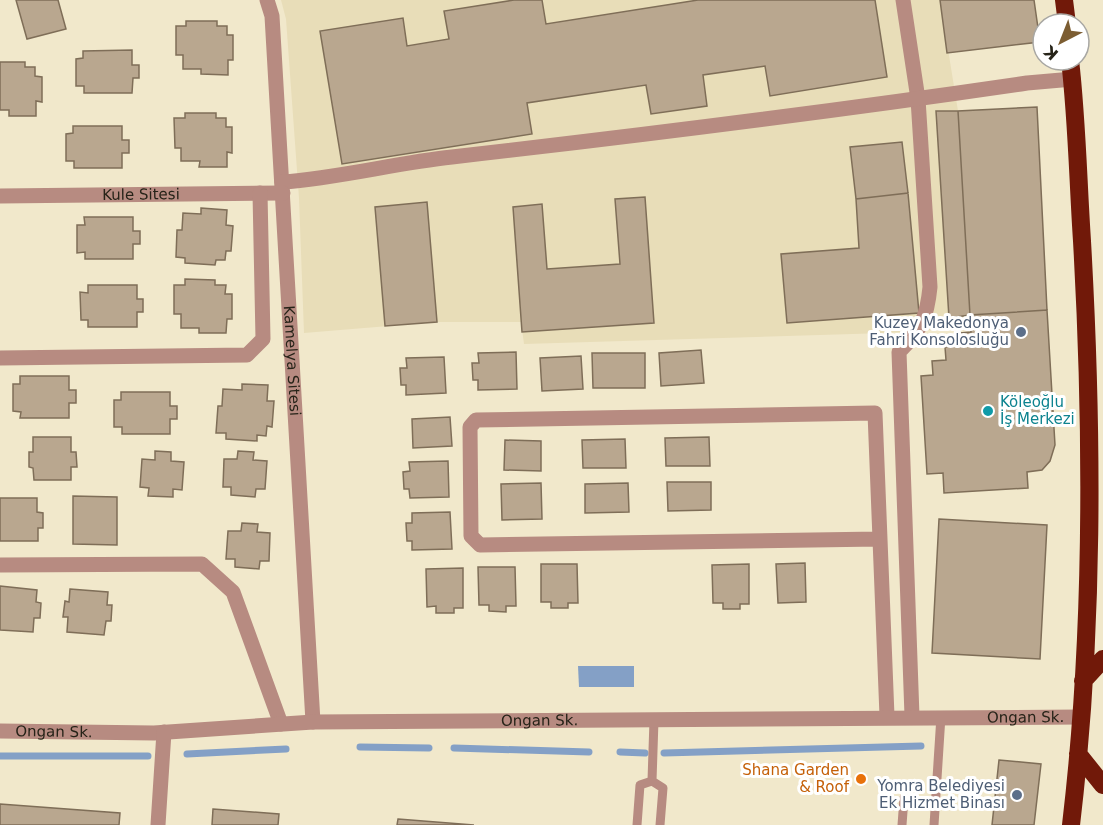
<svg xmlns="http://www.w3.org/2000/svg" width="1103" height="825" viewBox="0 0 1103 825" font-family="'DejaVu Sans',sans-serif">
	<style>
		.built { fill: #e8ddb8 }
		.water { fill: #84a0c6 }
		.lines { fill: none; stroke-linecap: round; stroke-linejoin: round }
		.stream { stroke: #84a0c6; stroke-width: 7 }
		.building { fill: #b9a78f; stroke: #7f6e58; stroke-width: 1.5 }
		.lane { stroke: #b78b81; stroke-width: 9 }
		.street { stroke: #b78b81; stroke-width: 15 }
		.highway { stroke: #711909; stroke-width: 18 }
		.service-dot { fill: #5c6f8a; stroke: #fff; stroke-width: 2 }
		.culture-dot { fill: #0f9aa8; stroke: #fff; stroke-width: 2 }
		.food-dot { fill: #e8710a; stroke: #fff; stroke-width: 2 }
		.labels { text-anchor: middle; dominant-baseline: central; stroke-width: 6; stroke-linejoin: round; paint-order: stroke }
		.street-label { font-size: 15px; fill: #262318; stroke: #fff }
		.service-label { font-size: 15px; fill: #4e5e75; stroke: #fff; text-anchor: end }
		.culture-label { font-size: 15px; fill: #0d838f; stroke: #fff; text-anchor: start }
		.food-label { font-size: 15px; fill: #c56008; stroke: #fff; text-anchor: end }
	</style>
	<rect width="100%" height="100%" fill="#f1e8cb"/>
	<path class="built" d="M281,0H940L958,111L970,315L929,330L886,333L524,344L521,322H437L304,333L299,198L286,19Z"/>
	<path class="water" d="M578,666H634V687H579Z"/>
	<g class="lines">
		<path class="stream" d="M360,747L429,748
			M454,748L589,752
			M620,752L645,753
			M664,753L921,746
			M187,754L286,749
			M0,756H148"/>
	</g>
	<path class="building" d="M16,0H58L66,29L27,39Z
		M514,0H542L546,24L698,0H875L887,77L770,96L765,66L703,75L707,106L651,114L646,85L527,103L532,134L342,164L320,31L403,18L407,46L449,39L444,11Z
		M940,0H1034L1040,42L947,53Z
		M186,21H217V26H227V35H233V60H228V75L201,74V69H183V55H176V26H186Z
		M132,50V65H139V78H133L132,93H84V86H76V59L83,58V51Z
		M0,62H25V67H35V76L42,77V102L36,101V116H9V110H0Z
		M1037,107L1047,310L970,315L958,111Z
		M936,111H958L970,315L949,318Z
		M185,113H216V118H226V127H232V153L227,152V167H199L200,161H181V148H175L174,118H185Z
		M73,126H122V140H129V153H122V168H74V161H66V134L73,133Z
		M902,142L908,193L856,199L850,147Z
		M908,193L919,313L787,323L781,254L859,248L856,199Z
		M645,197L654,323L522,332L513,207L542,204L547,269L620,264L615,199Z
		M427,202L437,322L385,326L375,207Z
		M201,208L227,210L226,225L233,226L231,251H226L225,260H216L215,265L185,263V258L176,257L177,230H182L183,213L201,214Z
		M84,217H133V231H140V244H133V259H85V252L77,253V225H85Z
		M185,279L215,280V285H226L225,294H232V319H227L226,333H199V328H181V314H174V285H185Z
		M88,285H137V299H143V312H137V327H88V320H81L80,292L88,293Z
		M1047,310L1055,445L1050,461L1042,470L1027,472L1028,488L944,493L943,473L927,474L921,376L933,375L932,361L946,360L945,347L961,346L960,333L971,332L970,315Z
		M701,350L704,383L661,386L659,353Z
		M516,352L517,389L478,390V380H473L472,363H479L478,353Z
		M592,353H645V388H593Z
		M581,356L583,389L542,391L540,358Z
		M444,357L446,393L406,395V385H401L400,368H407L406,358Z
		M20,376H69V390H76V403H69V418H20L21,412L13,411V384H20Z
		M242,384L268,385L267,401H274L272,427L267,426L266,436L257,435V441L226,439V433H216L218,406H222L223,389L242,390Z
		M121,392H170V406H177V419H170V434H122V427H114V400H121Z
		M450,417L452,446L413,448L412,419Z
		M33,437H71V452H76L77,467H71V480H34L33,468L29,467V452H33Z
		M709,437L710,466H666L665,438Z
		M625,439L626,468H583L582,440Z
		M505,440L541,441V471L504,470Z
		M155,451L171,452V461L184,462L182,490L173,489V497L148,496L149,488L140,487L142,459L155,460Z
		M238,451L254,452L253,460L267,461L265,489H256L255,497L231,495V487H223L224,459H237Z
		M448,461L449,497L410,498L409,489H404L403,472L410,471L409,462Z
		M667,482H711V510L668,511Z
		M541,483L542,519L502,520L501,484Z
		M628,483L629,512L585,513V484Z
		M73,496L117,497V545L73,544Z
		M0,498H37V512L43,513V528H38V541H0Z
		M450,512L452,549L412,550V541H407L406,523H412V513Z
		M939,519L1047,525L1040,659L932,653Z
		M242,523L258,524L257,532L270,533L269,561H260L259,569L235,567V559H226L228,531H241Z
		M805,563L806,602L778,603L776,564Z
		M541,564H577L578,603H568V608H551V602H541Z
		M749,564V604H740V609H723V603H713L712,565Z
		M478,567H515L516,606H506V612L489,611V605H479Z
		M463,568V608H454V613H436V606L427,607L426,569Z
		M0,586L37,590L36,602L41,603L40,618H34L33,632L0,630Z
		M70,589L108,592L107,605H112L111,621H106L104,635L67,632L68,617H63L65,601L69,602Z
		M999,760L1041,764L1034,825H992Z
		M0,804L120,813L119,825H0Z
		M213,809L279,814L278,825H212Z
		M398,819L474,825H397Z"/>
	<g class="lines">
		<path class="lane" d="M652,781L654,720
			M637,825L640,785L652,781L663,788L660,825
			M902,825L904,798
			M934,825L941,716"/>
		<g class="street">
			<path id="s1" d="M267,0L272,16L313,722"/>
			<path d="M903,0L918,99L930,287C927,318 921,330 899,352L912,716"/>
			<path d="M282,182C339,178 395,163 452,157C644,135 836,111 1027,83L1073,79"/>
			<path id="s2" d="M0,196L283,193"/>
			<path d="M0,358L247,355L263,339L260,193"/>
			<path d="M879,539L480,545L471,536L470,427L476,420L875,413L887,716"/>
			<path d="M0,565L202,564L233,592L281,724"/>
			<path id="s3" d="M0,731L154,733L313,722L1081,717"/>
			<path d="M158,825L164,732"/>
		</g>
		<path class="highway" d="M1064,0L1067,24
			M1070,60C1077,120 1078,181 1082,241C1093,435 1094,632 1071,825
			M1083,681L1103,659
			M1078,754L1103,785"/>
	</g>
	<g class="service-dot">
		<circle cx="1021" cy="332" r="6"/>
		<circle cx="1017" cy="795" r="6"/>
	</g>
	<circle class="culture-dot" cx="988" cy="411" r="6"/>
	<circle class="food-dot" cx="861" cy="779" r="6"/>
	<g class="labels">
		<g class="street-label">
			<text stroke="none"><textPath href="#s2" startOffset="141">Kule Sitesi</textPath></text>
			<text stroke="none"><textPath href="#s1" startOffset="362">Kamelya Sitesi</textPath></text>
			<text stroke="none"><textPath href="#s3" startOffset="1026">Ongan Sk.</textPath></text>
			<text stroke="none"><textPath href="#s3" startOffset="540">Ongan Sk.</textPath></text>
			<text stroke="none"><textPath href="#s3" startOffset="54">Ongan Sk.</textPath></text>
		</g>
		<g class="service-label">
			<text x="1009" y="323">Kuzey Makedonya<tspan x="1009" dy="17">Fahri Konsolosluğu</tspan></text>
			<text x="1005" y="786">Yomra Belediyesi<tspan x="1005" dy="17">Ek Hizmet Binası</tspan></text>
		</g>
		<g class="culture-label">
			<text x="1000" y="402">Köleoğlu<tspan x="1000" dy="17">İş Merkezi</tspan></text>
		</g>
		<g class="food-label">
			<text x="849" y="770">Shana Garden<tspan x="849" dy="17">&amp; Roof</tspan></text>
		</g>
	</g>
	<g transform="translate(1061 42) rotate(222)"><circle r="28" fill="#ffffff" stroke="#a8a7a3" stroke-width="1.5"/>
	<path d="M0-4.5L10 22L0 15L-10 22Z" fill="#7c5d32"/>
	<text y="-9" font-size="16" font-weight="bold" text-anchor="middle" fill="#262318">K</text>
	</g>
</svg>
